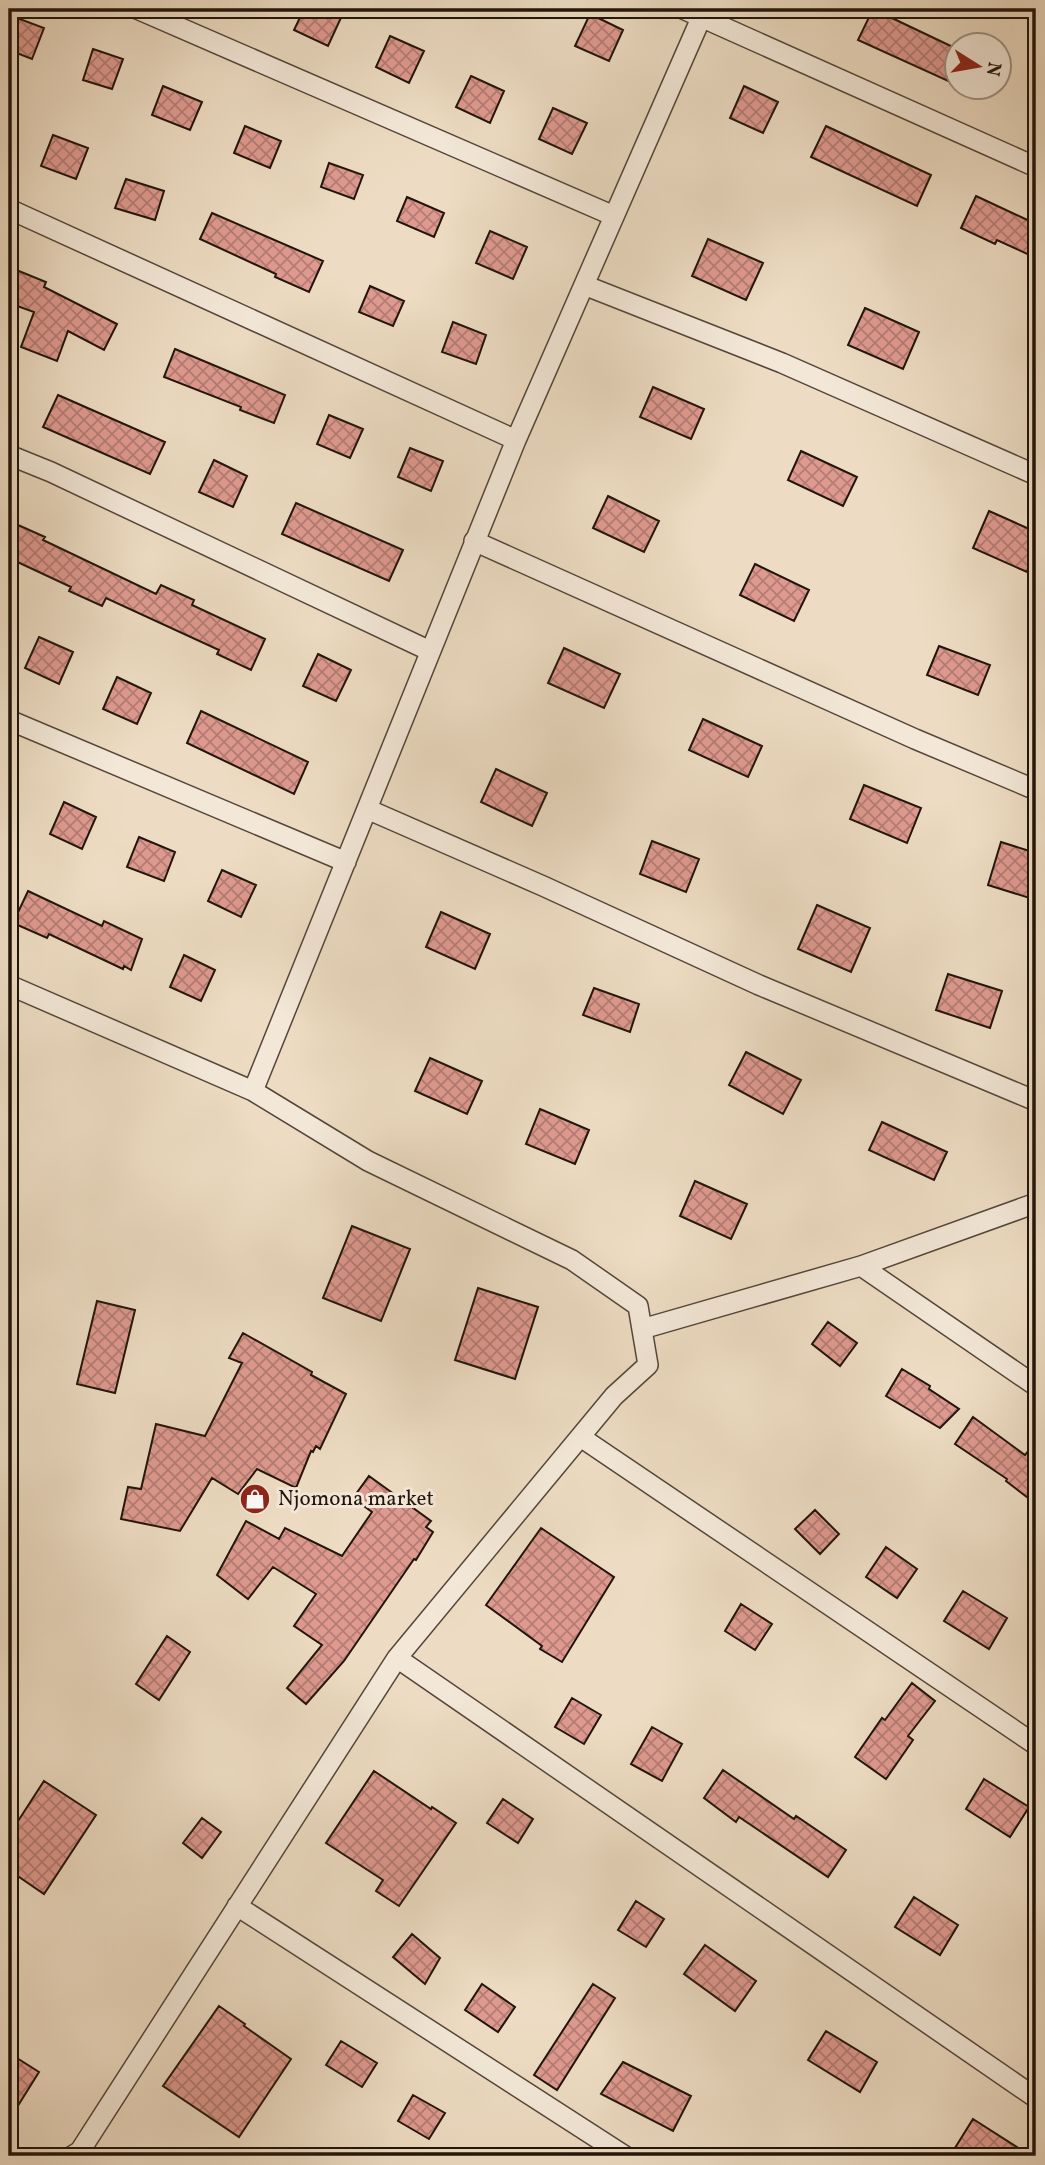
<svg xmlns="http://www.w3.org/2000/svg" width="1045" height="2165" viewBox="0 0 1045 2165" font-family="Vollkorn,serif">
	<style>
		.building { fill: url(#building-cross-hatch); stroke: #21140b; stroke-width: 2 }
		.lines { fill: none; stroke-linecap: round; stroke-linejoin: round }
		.service-casing { stroke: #544639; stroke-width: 22 }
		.service { stroke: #f3e8d8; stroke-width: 19 }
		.labels { text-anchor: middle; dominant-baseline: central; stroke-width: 6; stroke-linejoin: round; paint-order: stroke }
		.poi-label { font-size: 21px; fill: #21140b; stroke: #f3e8d8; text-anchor: start }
	</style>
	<defs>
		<pattern id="building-cross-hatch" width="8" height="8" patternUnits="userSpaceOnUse" patternTransform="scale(1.75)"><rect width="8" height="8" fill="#df9a90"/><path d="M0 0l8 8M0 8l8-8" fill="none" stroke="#b47c74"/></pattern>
	</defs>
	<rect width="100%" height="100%" fill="#eddcc3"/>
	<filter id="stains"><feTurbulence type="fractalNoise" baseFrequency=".00286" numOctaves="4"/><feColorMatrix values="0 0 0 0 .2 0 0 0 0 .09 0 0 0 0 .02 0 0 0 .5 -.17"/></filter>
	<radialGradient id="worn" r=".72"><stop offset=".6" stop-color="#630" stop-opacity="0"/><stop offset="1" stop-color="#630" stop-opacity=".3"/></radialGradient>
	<path class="building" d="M304,9H345L328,46L294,30Z
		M873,9L957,49V85L858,40Z
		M590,14L623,30L609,61L575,46Z
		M9,15L44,28L32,59L9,50Z
		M390,36L424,51L409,83L376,67Z
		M93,49L123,59L112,89L83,80Z
		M471,76L504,91L490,123L456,107Z
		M163,86L202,102L190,130L152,115Z
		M744,86L778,102L763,133L730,118Z
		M553,108L587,123L572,154L539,139Z
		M245,126L281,141L270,168L234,153Z
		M826,126L931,175L917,206L811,157Z
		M53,135L88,148L76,179L41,166Z
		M329,163L363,175L354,199L321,187Z
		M126,179L164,191L155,220L115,208Z
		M976,196L1036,224V258L997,240L995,244L961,228Z
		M407,197L444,213L434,237L397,221Z
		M212,213L323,261L309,292L275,277L276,274L200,239Z
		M490,231L527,247L513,279L476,263Z
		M708,239L763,263L746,300L692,276Z
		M9,267L46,282L44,287L117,324L104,350L68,331L57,361L21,347L34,312L9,303Z
		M370,286L404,301L393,326L359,312Z
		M865,308L919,332L903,369L848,345Z
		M453,322L486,335L476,364L442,352Z
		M175,349L285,395L274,423L240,410L241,407L164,377Z
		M653,387L704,409L691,439L640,417Z
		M58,395L165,442L150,474L43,427Z
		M329,415L363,429L350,458L317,444Z
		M410,448L443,461L431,491L398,477Z
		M801,451L857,477L843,506L788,480Z
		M214,460L247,476L233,507L199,492Z
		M608,496L659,521L644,552L593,528Z
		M296,503L403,550L389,581L282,534Z
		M989,511L1036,532V552L1027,572L973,548Z
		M9,521L45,537L43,540L156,594L161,585L194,600L192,605L265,639L251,670L217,654L219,650L106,598L102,606L69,591L71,587L9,558Z
		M755,564L809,590L794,621L740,595Z
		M39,637L73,652L59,684L25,668Z
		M939,646L990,665L978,695L927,675Z
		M564,648L620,674L604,708L548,683Z
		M318,654L351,670L336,701L303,686Z
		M117,677L151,693L137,724L103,709Z
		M201,711L308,762L294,794L187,743Z
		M703,719L762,746L748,777L689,750Z
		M496,769L547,793L532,826L481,802Z
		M864,785L921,808L907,843L850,819Z
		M64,802L96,817L82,849L50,834Z
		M139,837L175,852L164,881L127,867Z
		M652,841L699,859L686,892L640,874Z
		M1001,842L1036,853V900L988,885Z
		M222,870L256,885L241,917L208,901Z
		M28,891L102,926L104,921L142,939L131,970L124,966L123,969L49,934L47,938L13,923Z
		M817,905L870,928L851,972L798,949Z
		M441,912L490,934L475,969L426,947Z
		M184,955L215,970L201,1001L170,987Z
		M948,974L1002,991L990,1028L936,1010Z
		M594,988L639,1004L630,1032L583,1015Z
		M746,1052L801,1080L783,1114L729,1085Z
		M430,1058L482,1081L467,1114L415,1091Z
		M540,1109L589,1130L575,1164L526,1144Z
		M882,1122L947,1152L934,1180L869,1150Z
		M695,1181L747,1204L731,1239L680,1216Z
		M352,1226L410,1249L381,1321L323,1298Z
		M478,1288L538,1307L515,1379L455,1360Z
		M97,1301L135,1310L115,1393L77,1384Z
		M828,1322L857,1343L840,1366L812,1344Z
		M243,1333L312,1372L311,1375L346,1394L320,1449L316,1446L313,1452L311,1451L296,1488L257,1469L238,1494L212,1478L180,1531L121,1519L128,1487L141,1489L156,1424L205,1436L242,1363L229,1358Z
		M902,1369L930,1386L929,1389L959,1409L940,1428L886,1396Z
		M973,1417L1025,1455L1036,1441V1504L1006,1481L1007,1479L955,1444Z
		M369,1476L431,1521L426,1527L433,1532L416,1560L414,1559L344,1661L306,1704L287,1688L322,1645L294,1626L316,1594L273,1567L248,1599L217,1575L246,1521L279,1539L285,1528L342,1556L372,1512L353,1498Z
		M815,1510L839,1534L820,1554L795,1529Z
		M541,1528L614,1577L562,1662L540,1649L542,1646L486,1605Z
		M886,1547L917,1569L897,1598L866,1577Z
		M963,1591L1007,1618L989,1649L944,1621Z
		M741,1604L772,1624L755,1650L725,1631Z
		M167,1636L190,1652L159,1700L136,1684Z
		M912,1683L935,1701L908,1736L913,1740L886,1779L855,1757L882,1718L885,1720Z
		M572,1698L601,1715L584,1744L555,1727Z
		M652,1727L682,1744L662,1781L631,1764Z
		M723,1770L794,1819L796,1816L846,1850L828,1877L739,1817L736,1822L704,1798Z
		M374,1771L431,1809L432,1807L456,1823L399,1906L376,1891L383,1880L326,1843Z
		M984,1779L1029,1807L1010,1837L966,1809Z
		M44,1781L96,1815L44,1894L9,1870V1835Z
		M503,1799L533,1819L518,1843L487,1823Z
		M202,1818L221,1832L202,1858L183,1843Z
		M914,1897L958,1925L940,1955L895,1927Z
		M636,1901L664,1919L646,1947L618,1930Z
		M412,1934L440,1958L425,1984L393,1957Z
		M705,1945L756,1981L735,2011L684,1974Z
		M482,1984L515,2007L498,2032L465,2010Z
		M593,1984L615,1998L557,2090L534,2075Z
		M219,2006L245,2024L244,2026L291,2059L239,2137L163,2086Z
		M826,2031L877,2062L860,2092L808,2060Z
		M341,2041L377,2063L362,2087L326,2065Z
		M9,2053L39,2072L9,2120Z
		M623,2062L691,2096L673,2131L601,2094Z
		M413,2095L445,2113L429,2139L398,2121Z
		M973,2119L1031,2156H950Z"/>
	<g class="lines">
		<g class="service-casing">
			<path id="service" d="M137,9L614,216
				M683,9L1036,167
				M9,209L516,440
				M584,285L782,363L1036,475
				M9,455L51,472L430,651
				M474,541L915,739L1036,790
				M9,720L346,862
				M367,809L543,886L759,985L1036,1101
				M9,985L253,1091L368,1161L572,1260L638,1306L648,1365L614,1396L397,1658L80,2151L72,2156
				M253,1091L516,440L705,9
				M861,1266L1036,1386
				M642,1329L861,1266L1036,1203
				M582,1438L1036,1745
				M397,1658L1036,2098
				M237,1906L625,2156"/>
		</g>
		<use href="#service" class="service"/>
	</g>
	<defs>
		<g id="shop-disc" transform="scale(1.575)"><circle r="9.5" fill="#8f2418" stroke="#f3e8d8"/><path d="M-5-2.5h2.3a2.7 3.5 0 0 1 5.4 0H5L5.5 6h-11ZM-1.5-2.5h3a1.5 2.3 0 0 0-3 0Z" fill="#fff"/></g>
	</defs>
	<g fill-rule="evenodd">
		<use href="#shop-disc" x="255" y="1499"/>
	</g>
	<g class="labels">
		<g class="poi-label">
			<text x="278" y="1499">Njomona market</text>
		</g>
	</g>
	<rect width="1045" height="2165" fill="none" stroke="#eddcc3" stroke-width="35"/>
	<rect x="10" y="10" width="1024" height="2144" fill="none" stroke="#21140b" stroke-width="3.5"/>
	<rect x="18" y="18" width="1010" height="2130" fill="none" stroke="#21140b" stroke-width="2"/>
	<g transform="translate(978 66) rotate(101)"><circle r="33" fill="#f3e8d8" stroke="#9f9386" stroke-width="2"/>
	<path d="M0-5L12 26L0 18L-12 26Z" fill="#8f2418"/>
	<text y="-10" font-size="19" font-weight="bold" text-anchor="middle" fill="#21140b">N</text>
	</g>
	<rect width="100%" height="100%" filter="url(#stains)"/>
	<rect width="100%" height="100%" fill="url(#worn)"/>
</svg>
